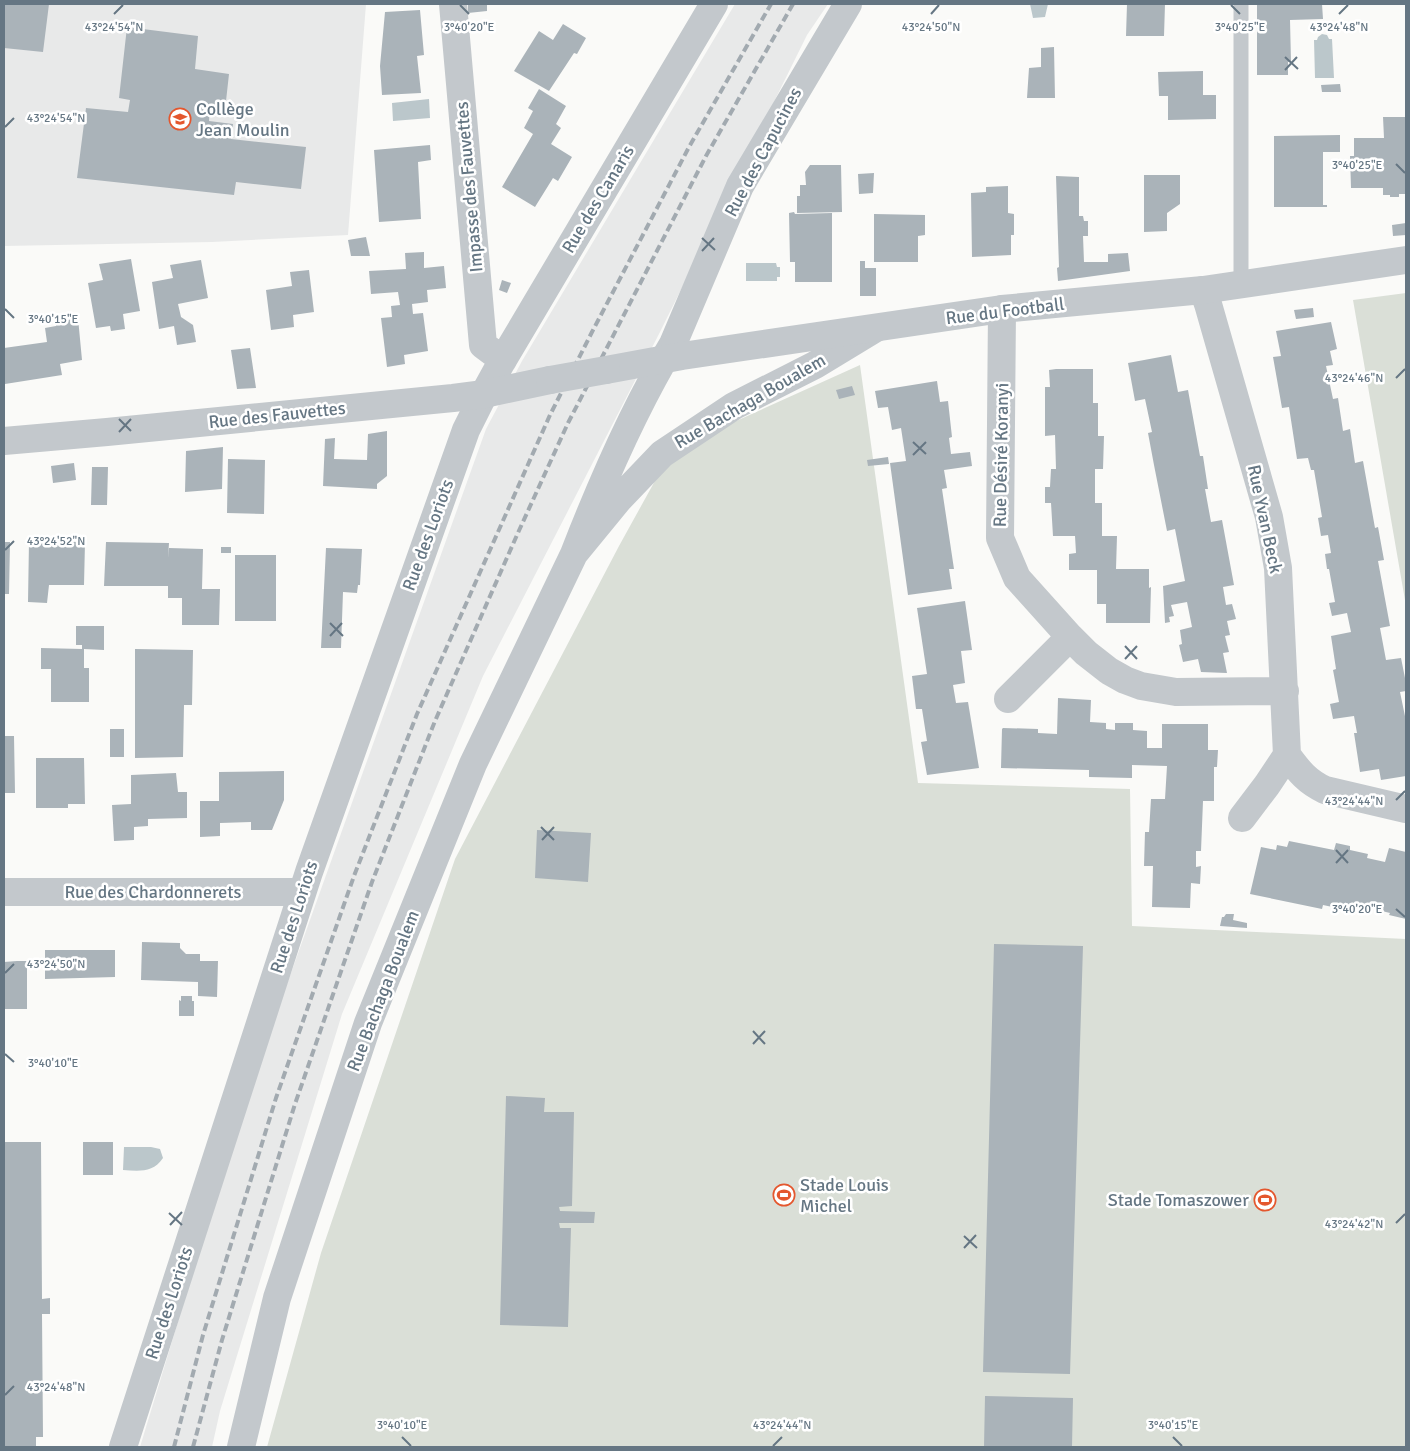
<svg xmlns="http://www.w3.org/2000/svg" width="1410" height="1451" viewBox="0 0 1410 1451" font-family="Signika,sans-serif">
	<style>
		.built { fill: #e8e9e9 }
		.green { fill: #dadfd7 }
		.water { fill: #bbc7cb }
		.building { fill: #aab3b9 }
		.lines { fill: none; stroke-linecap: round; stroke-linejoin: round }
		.service { stroke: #c3c8cc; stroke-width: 15 }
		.minor { stroke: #c3c8cc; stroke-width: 28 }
		.tertiary { stroke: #c3c8cc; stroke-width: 28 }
		.rail { stroke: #a2aab0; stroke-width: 4; stroke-dasharray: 8 4; stroke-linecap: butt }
		.tertiary-bridge { stroke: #c3c8cc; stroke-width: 28 }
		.ticks { fill: none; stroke: #657683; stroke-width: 2 }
		.labels { text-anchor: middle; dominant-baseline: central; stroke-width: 5; stroke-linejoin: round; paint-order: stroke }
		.poi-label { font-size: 18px; fill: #657683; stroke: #fff; text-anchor: start }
		.street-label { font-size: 18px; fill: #657683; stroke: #fff }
		.ticks-label { font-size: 12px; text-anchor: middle; fill: #657683; stroke: #fff; stroke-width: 5; stroke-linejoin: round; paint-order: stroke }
	</style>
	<rect width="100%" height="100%" fill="#fafaf8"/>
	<path class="built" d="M4,4H366L348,235L212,242L4,246Z
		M735,4H828L807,35L660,332L483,676L342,1014L220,1411L212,1447H140L244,1104L486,429L522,361Z"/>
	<path class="green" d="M1406,293V606L1353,300Z
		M860,365L918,783L1130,789L1132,926L1406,939V1447H267L321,1253L455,859L619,546L672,450Z"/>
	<path class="water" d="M1030,4H1048L1045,17L1033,18Z
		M1322,34L1327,35L1329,39H1332L1334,78H1315L1314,40H1317L1318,37Z
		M429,99L430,118L393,121L392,103Z
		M746,263H776L777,267H780V277H777V281H746Z
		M124,1147H151L160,1149L163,1158C153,1173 139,1171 123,1170Z"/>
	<path class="building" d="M4,4H49L43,52L4,48Z
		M468,4H487V11L468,13Z
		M1127,4H1165L1164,36H1126Z
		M1257,4H1322L1323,19L1290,20L1291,62H1288V75H1257Z
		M420,10L424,55L417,56L421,93L382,95L380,66L385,12Z
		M563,24L586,38L577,54L574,53L549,91L514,71L539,31L553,40Z
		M127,27L198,36L195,69L229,74L225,110L210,108L209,121L233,124L231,139L306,147L301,189L236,182L234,195L77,178L86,108L128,112L130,100L119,98Z
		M1054,47L1055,98H1027L1029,68L1041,67V48Z
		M1203,71V95H1216V119L1168,120V96H1159L1158,72Z
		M1340,84L1341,92H1322L1321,85Z
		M539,89L566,106L556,124L561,128L551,144L572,157L558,181L553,178L535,207L502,187L533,134L524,128L533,111L528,108Z
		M1383,117H1406V194H1399V197H1390V195H1383V188H1351L1350,156H1354V138H1384Z
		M1340,135V152H1323V205H1327V207H1274V136Z
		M430,145L431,160L418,162L421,219L379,222L374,150Z
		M810,165H841L842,212L797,213V196H800V185H806L805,172Z
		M874,173L873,193L859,194L858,174Z
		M1144,175H1180V204L1167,213V231L1144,232Z
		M1056,176L1079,177V216H1083L1084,221H1088V236H1083L1084,262H1108V254L1128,253L1130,271L1058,281L1057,268L1059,267Z
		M1008,186V213L1014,214V235H1011V255L972,257L971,193L986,192V187Z
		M794,212L795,214L832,213V282H795V262H790L789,213Z
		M874,214L925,215V235L918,236V262H874Z
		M1406,223V235L1393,236L1392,225Z
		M366,237L370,256H351L348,240Z
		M424,252V268L444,266L446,288L427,290L428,302L412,304L413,314L423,313L428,351L404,355L405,364L387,367L381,318L392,317L391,306L400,305L398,292L371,294L369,271L406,269L405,253Z
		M131,259L140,311L123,314L125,329L111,331L110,326L96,328L88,283L103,280L99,264Z
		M201,260L208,298L178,304L181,317L193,325L196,342L177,345L174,326L159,329L152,282L173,278L170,265Z
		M860,261H865V268H876V296H860Z
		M309,270L314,312L293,315L294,327L271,330L266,290L292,286L290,272Z
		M502,280L511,283L507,293L499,290Z
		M1313,308L1314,317L1296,319L1294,310Z
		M78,318L82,360L60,364L62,375L5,384L4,348L47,342L45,328L56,326V322Z
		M1331,322L1337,349L1330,351L1333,365L1326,366L1333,399L1338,398L1343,431L1350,429L1355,463L1363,461L1375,528L1378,527L1384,560L1378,561L1390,626L1380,628L1386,660L1401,658L1406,683V691L1400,692L1406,721V724L1405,725L1406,733V776L1381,780L1379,769L1360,772L1354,733H1357L1354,716L1333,719L1330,704L1339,702L1333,670L1336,669L1331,636L1351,632L1347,613L1332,616L1329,603L1335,602L1329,569H1327L1325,554L1331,553L1328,535L1321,536L1318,518L1322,517L1314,470H1311L1308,458L1297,459L1289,407L1282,408L1273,357L1281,356L1276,331Z
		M250,348L256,388L237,389L231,350Z
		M1171,355L1178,392L1188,390L1200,456H1203L1208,489H1205L1211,522L1222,520L1234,585L1223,587L1226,605L1232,604L1236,619L1227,621L1230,635L1225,636L1229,652L1223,653L1227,673L1201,672L1198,659L1183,662L1179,645L1182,644L1180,630L1192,627L1187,602L1171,605L1174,616L1169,617L1170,622L1165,623L1163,586L1185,581L1175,529L1167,531L1154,465L1148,433L1152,432L1145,399L1135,401L1128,363Z
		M1056,369H1093V403H1098V436H1104L1103,469H1095V503H1102V536H1117L1116,569H1149V588L1151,587L1150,623H1106V604H1097V570H1069V554L1076,553L1075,536H1053L1051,503H1045V487H1050L1051,469H1056L1055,435L1045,436V387H1050L1049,370Z
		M937,381L940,402L948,401L952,437L949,438L951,454L970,452L972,466L944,470L947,488L942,489L954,569H949L952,589L908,595L890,463L906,461L901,428L892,430L888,407L878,408L875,391Z
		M852,386L855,395L839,399L836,390Z
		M387,431V476L377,484V489L323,486L325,439L335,438L334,459L367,460L368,434Z
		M223,447L222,489L185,492L186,451Z
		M888,457L889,464L868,466L867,460Z
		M228,459L265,460L264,514L227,513Z
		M74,463L76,480L53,483L51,466Z
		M92,467H108L107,505H91Z
		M29,541L85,542L84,585H49L47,603L28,602Z
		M4,542H10L9,594H4Z
		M106,542L169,543L168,558L169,548L203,549L202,589H220L219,625H182V598H168V586H104Z
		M221,547H231V553H221Z
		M326,548L362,549L360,585H358L357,593L343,592L341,648H321Z
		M235,555H276V621H235Z
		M965,601L972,650L961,651L965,683L953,685L956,703L968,702L979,768L927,775L921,742L927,741L922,709H916L912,676L927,674L917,608Z
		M76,626H104V650L84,649V668H89V702H51V669H41V648L82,649V645H76Z
		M135,649L193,650L192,705H184L183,757L135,758Z
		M1058,698L1091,700L1090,722L1106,723V729L1115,730V723H1133V730L1147,731V748H1162V724H1208V750H1218L1217,767H1214V801H1203L1201,851H1196V867L1201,866L1200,884L1191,883L1190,908L1152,907L1153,866H1144L1145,832H1149L1151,799H1165L1167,766L1132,765V778L1089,777V770L1001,768L1002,729L1003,728L1038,729V733L1057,734Z
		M110,729H124V757H110Z
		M4,736H14L15,793H4Z
		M36,758H84L85,804H68V808H36Z
		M284,771V800L272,830H251V822L220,823V836L200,837V801H219V772Z
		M176,773L178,792H187V818L148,819V826L134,827V840L114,841L112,805L131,804V775Z
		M537,830L591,833L588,882L535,878Z
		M1289,841L1334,850L1336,843L1350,846V850L1368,854L1367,858L1385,862L1389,848L1406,852V919L1389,915L1390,913L1357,905L1356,912L1323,905L1322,909L1250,894L1261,847L1276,850L1277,845L1287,847Z
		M1226,914H1234L1233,920L1247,923V928L1220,926L1222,917H1224Z
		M142,942L180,943V948L186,954H200V961H218L217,997L198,996V982L141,980Z
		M994,944L1083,946L1070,1374L983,1372Z
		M45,950H115V977L45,979Z
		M17,961H27V1009H4V962Z
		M181,996H192V1001H194V1016H179V1000L181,1001Z
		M506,1096L545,1098L544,1112H574L572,1206L559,1207L560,1211L595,1212L594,1223H559L560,1228H571L568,1327L500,1325Z
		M4,1142H41L42,1299L50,1298V1314H42L43,1437H36V1447H4Z
		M83,1142H113V1175H83Z
		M985,1396L1073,1398L1072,1447H984Z"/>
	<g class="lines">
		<path class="service" d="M1241,4V284"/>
		<path class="minor" d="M453,4L483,345L503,360
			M848,4L740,186L673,344C633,410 602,482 574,554L619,499L662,454L734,406L815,365L876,328
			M1203,290L1208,304L1269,517L1278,568L1287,755L1267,785L1242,818
			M1002,309L1000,538L1017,578L1070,637L1086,653L1109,671L1125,680L1141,686L1176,692L1285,691
			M1008,699L1070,637
			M1287,755C1299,771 1306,781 1325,790L1406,809
			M4,892H302
			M123,1447L309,872L466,430L484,394L501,363L714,4
			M241,1447L277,1298L368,1023L473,764L574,554"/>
		<path class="tertiary" d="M606,370L682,356L1002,309L1203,290L1406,260
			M4,441L107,432L453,398L484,394L550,380"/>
		<path class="rail" d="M174,1447L203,1335L276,1098L354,876L417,714L550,415L592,332L689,147L771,4
			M193,1447L222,1340L295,1104L372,882L435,721L517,535L568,423L706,156L793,4"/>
		<path class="tertiary-bridge" d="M550,380L606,370"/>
	</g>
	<path class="ticks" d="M460,5L469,14M1231,5L1240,14M114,14L123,5M931,14L939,5M1339,14L1348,5M1285,57L1298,69M1285,70L1297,57M5,127L14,118M1396,164L1405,173M702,238L715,250M702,251L714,238M5,309L14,318M1396,378L1405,369M119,419L131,431M119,432L131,419M913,442L926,454M913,455L926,442M5,550L14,541M330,623L343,636M330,636L342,623M1125,646L1137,659M1125,659L1137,646M1396,800L1405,791M541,827L554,840M542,840L554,827M1336,850L1348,863M1336,863L1348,850M1396,909L1405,917M5,973L14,964M753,1031L765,1044M753,1044L765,1031M5,1054L14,1062M169,1213L182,1225M1396,1223L1405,1214M170,1225L182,1212M964,1236L977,1248M964,1248L976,1235M5,1395L14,1386M402,1437L411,1446M1173,1437L1182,1446M773,1446L782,1437"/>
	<defs>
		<g id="school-ring" transform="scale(1.125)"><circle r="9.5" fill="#fff" stroke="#e4572e" stroke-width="1.5"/><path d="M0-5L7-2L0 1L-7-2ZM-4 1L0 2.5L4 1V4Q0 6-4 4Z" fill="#e4572e"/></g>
		<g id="stadium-ring" transform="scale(1.125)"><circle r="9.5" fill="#fff" stroke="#e4572e" stroke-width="1.5"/><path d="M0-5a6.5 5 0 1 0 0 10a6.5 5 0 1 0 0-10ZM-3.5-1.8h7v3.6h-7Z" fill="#e4572e"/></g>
	</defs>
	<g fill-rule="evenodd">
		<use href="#school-ring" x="180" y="119"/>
		<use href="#stadium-ring" x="784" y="1195"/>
		<use href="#stadium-ring" x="1265" y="1200"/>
	</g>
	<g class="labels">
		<g class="poi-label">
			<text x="196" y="109">Collège<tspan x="196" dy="21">Jean Moulin</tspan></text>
			<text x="800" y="1185">Stade Louis<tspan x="800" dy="21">Michel</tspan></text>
			<text x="1249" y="1200" text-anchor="end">Stade Tomaszower</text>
		</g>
		<g class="street-label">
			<text transform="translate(763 152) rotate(-62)">Rue des Capucines</text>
			<text transform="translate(469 187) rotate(-95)">Impasse des Fauvettes</text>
			<text transform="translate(598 199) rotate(-59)">Rue des Canaris</text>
			<text transform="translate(1005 311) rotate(-7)">Rue du Football</text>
			<text transform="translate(750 401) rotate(-30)">Rue Bachaga Boualem</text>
			<text transform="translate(277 415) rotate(-6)">Rue des Fauvettes</text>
			<text transform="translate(1001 455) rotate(-89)">Rue Désiré Koranyi</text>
			<text transform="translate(1265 519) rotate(78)">Rue Yvan Beck</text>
			<text transform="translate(428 535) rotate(-70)">Rue des Loriots</text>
			<text x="153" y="892">Rue des Chardonnerets</text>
			<text transform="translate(294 917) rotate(-72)">Rue des Loriots</text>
			<text transform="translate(383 991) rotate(-69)">Rue Bachaga Boualem</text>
			<text transform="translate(169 1303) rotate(-72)">Rue des Loriots</text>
		</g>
	</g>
	<g class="ticks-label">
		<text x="469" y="31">3°40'20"E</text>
		<text x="1240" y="31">3°40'25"E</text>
		<text x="114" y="31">43°24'54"N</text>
		<text x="931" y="31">43°24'50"N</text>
		<text x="1339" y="31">43°24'48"N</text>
		<text x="56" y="122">43°24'54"N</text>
		<text x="1357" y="169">3°40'25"E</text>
		<text x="53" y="323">3°40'15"E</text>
		<text x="1354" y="382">43°24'46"N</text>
		<text x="56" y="545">43°24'52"N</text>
		<text x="1354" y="805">43°24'44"N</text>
		<text x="1357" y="913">3°40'20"E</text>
		<text x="56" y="968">43°24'50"N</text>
		<text x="53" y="1067">3°40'10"E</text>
		<text x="1354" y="1228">43°24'42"N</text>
		<text x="56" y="1391">43°24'48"N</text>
		<text x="782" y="1429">43°24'44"N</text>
		<text x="402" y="1429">3°40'10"E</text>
		<text x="1173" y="1429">3°40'15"E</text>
	</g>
	<rect width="1410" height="1451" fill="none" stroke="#657683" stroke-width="10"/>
</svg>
